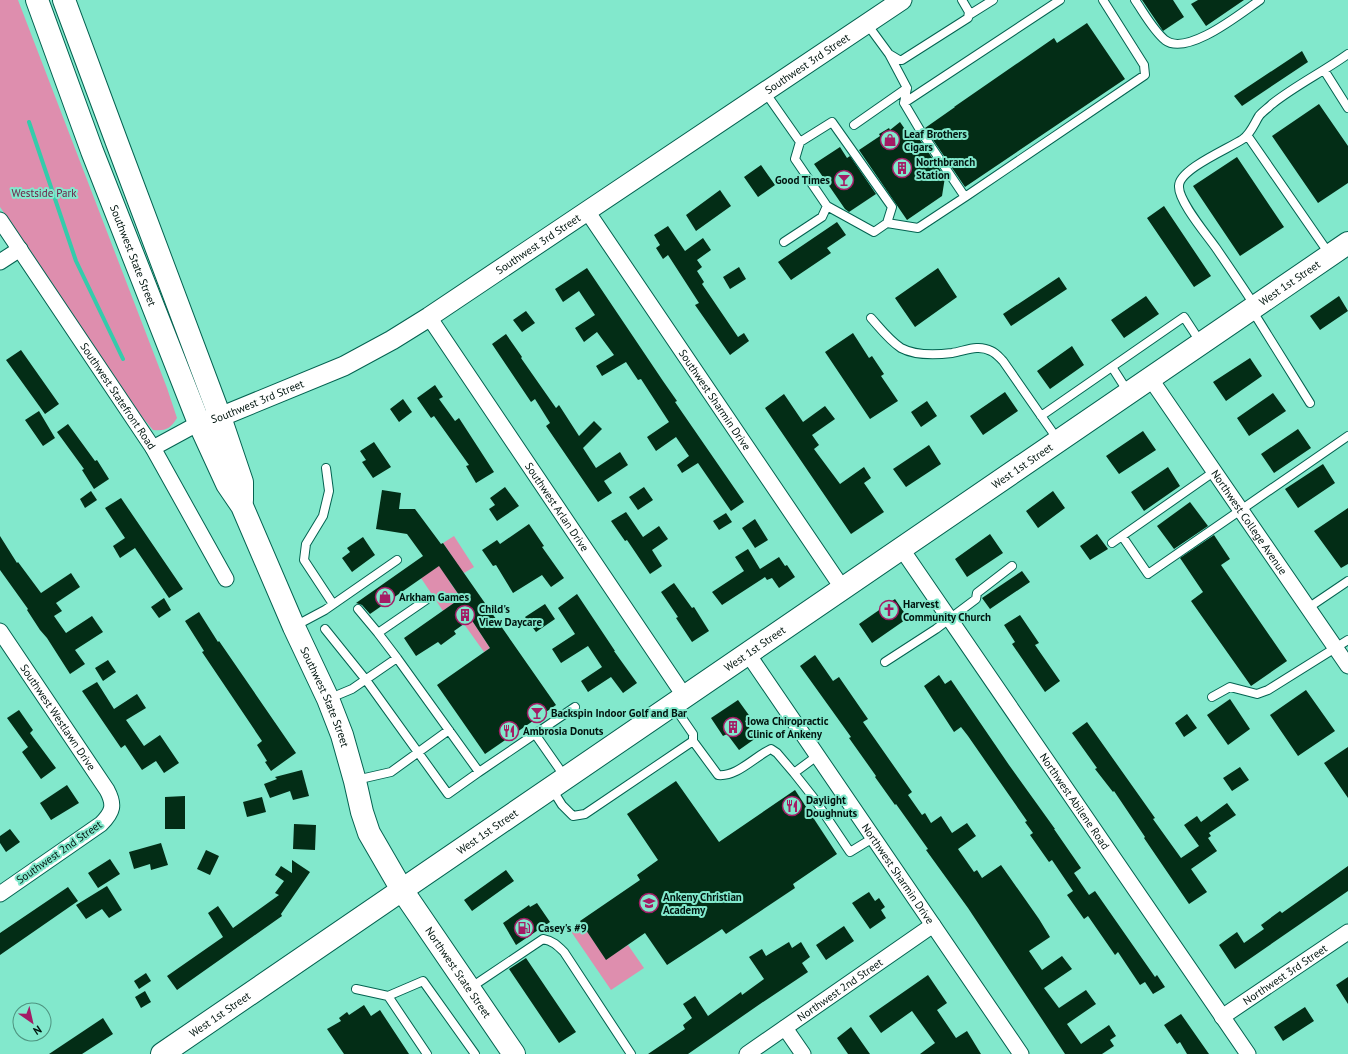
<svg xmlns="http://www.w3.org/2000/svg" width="1348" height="1054" viewBox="0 0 1348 1054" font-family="'PT Sans',sans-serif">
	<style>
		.green { fill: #de8eae }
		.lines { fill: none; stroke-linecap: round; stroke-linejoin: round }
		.stream { stroke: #34ccab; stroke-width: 4 }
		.building { fill: #032d16 }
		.service-casing { stroke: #036250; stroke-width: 10 }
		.minor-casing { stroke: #036250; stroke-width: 17 }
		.tertiary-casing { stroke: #036250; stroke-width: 21 }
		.secondary-casing { stroke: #036250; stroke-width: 24 }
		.service { stroke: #fff; stroke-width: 8 }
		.minor { stroke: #fff; stroke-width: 15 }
		.tertiary { stroke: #fff; stroke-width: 19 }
		.secondary { stroke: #fff; stroke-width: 22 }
		.labels { text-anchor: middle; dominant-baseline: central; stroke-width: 4; stroke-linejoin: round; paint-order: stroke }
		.street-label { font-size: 11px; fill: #01150f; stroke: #82e8cc }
		.poi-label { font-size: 11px; font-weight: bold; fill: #01150f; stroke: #82e8cc; text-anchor: start }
		.park-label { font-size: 11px; fill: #6c1e45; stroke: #82e8cc }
	</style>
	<rect width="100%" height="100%" fill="#82e8cc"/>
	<path class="green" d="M0,0H18L167,388L177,418C170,429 166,431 153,430L138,412L0,207Z
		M454,536L474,567L464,573L463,572L449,581L461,598L443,611L421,578L452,556L443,543Z
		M471,619L490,648L484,652L464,624Z
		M580,924H582L606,959L628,945L644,968L611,990L570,930Z"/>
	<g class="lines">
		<path class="stream" d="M29,122L76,261L123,359"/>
	</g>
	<path class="building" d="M1142,0H1173L1184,17L1163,31Z
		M1198,0H1244L1206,26L1191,4Z
		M1087,23L1125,79L965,187L925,128L955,107H954L1054,38L1057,43Z
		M1302,51L1308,62L1242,106L1234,96Z
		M1319,104L1348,146V183L1318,203L1272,136Z
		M900,122L911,138L916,134L945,177L942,196L907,220L859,150L880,136L879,134L889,128L890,130Z
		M840,147L847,158L850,156L876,194L849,212L845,209L814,164Z
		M1237,157L1284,227L1240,256L1193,186Z
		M761,165L775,185L758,197L744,177Z
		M720,190L731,206L696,231L686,215Z
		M1164,206L1211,276L1194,287L1147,218Z
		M837,222L846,235L827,248L831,253L791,280L778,262Z
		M668,226L685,251L703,238L711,250L697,260L702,267L697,271L704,282L702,284L738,337L744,333L749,341L730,355L695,305L699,303L668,255L663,259L656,248L660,245L654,235Z
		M739,267L746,279L730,289L723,277Z
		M587,268L663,381L677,401L675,402L744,502L731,511L698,463L682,473L677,465L689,456L676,437L656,451L647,437L669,422L641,379L638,380L626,362L602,376L596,366L614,355L597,332L584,342L575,328L595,315L579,291L563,302L555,289Z
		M938,268L957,297L915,327L895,298Z
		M1059,277L1067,289L1011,326L1003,314Z
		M1146,296L1159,314L1124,338L1111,320Z
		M1339,296L1348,311L1320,330L1310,316Z
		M526,311L535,323L522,332L513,320Z
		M853,333L869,358L872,356L884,374L881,376L898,401L870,419L825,352Z
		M506,334L522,357L521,358L556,408L559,405L579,436L594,421L602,429L583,448L596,468L620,452L628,465L604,481L612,493L598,502L546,426L550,423L535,399L531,402L492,344Z
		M1072,346L1084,365L1050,389L1037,371Z
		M21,350L59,404L45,414L6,360Z
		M1250,358L1262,376L1226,401L1213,382Z
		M435,385L443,397L439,399L455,421L459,418L494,472L476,483L466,466L469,465L434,416L431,418L417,398Z
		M1005,392L1018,411L983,435L970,416Z
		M1273,393L1286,411L1249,436L1237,418Z
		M784,394L803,422L825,406L835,419L812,435L819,445L814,449L840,484L864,467L871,478L864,483L884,512L851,534L765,408Z
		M403,399L412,412L399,422L390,409Z
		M927,401L937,416L921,427L911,412Z
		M39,411L55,438L43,446L25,420Z
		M68,424L95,461L97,460L109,479L94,489L82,470L84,469L57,432Z
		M1298,429L1311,448L1274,473L1261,454Z
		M1143,431L1156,450L1119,474L1106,456Z
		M374,442L391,467L373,478L362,462L366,460L360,451Z
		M929,445L941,464L906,487L893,469Z
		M1323,464L1335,483L1298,508L1285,489Z
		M1168,467L1180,486L1144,511L1131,492Z
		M505,487L519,506L497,521L489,509L495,505L490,498Z
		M644,487L653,500L638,510L629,497Z
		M382,490L401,493L399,509H415L441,544L443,543L556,705L485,754L437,685L490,648L471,619L454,631L456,634L441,645L438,642L416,656L404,638L461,598L439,566L370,614L362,605L356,603L423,556L407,534L376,529Z
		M91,491L97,500L85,508L80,499Z
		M1053,491L1065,508L1038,528L1026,511Z
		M121,498L183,589L169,598L135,548L120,558L113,546L125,538L105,508Z
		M1190,502L1208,526L1174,549L1157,526Z
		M1348,508V564L1341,568L1314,531Z
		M626,512L643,537L659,526L668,539L652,550L662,566L650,574L627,540L625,541L611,521Z
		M726,513L732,522L719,530L713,521Z
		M755,519L768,540L755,548L742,528Z
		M529,524L544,546L542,547L564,578L551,587L542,575L513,593L496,565L493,566L482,550L497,540L500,544Z
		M990,534L1003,553L967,577L955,559Z
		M1097,534L1108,549L1090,560L1080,546Z
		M1214,535L1230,559L1221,565L1287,661L1251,686L1191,601L1203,592L1180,558Z
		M0,536L17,563L18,562L41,593L71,573L80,587L56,603L62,611L54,616L66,633L92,616L103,632L75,650L85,664L70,674L47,638L40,630L27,610L28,609L0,570Z
		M363,537L375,555L352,572L342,558L350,552L347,548Z
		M748,549L760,569L779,557L785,566L787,565L795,577L779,588L772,578L767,580L765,577L722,605L712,592L744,571L735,557Z
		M1022,571L1030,582L990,609L982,598Z
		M674,583L692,608L694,607L709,631L692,642L676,618L678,617L661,592Z
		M577,594L615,651H614L637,683L623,693L611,677L588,692L581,681L602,667L588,646L561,663L552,649L575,634L558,608Z
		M164,598L171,610L159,618L151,607Z
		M895,599L908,618L872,643L859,624Z
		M545,604L555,619L536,632L525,617Z
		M199,612L218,642L219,641L296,753L271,771L265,762L267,761L257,745L262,741L202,652L204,651L185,621Z
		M1020,615L1039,643L1035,645L1060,681L1045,692L1012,644L1015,642L1004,625Z
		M815,655L833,681L839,677L868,719L863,722L912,792L908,795L922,815L925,813L931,823L941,816L952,833L967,823L976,836L958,849L974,872L977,870L982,878L1001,865L1039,919L1050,937L1029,951L1042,970L1062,956L1072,969L1044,988L1059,1008L1086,990L1096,1004L1067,1024L1081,1044L1109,1025L1116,1036L1110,1040L1114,1046L1102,1054H1065L968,908L926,850L928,849L896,804L895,805L875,777L876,776L849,738L851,737L800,666Z
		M108,660L116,672L103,681L95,668Z
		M939,675L945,684L951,680L1009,765L1055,829H1054L1081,868L1074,873L1089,895L1095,891L1155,977L1157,975L1165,987L1153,994L1145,982L1140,985L1118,952L1115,955L1088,916L1084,919L1067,895L1073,891L1052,860L1049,862L1030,835L1033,833L1025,822L1027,821L968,736L961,727L954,732L924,686Z
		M97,682L114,709L137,694L146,708L126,720L144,746L160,735L179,763L164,773L156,761L142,770L125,745L121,748L82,691Z
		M1306,690L1335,731L1298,756L1270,715Z
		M1230,699L1250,729L1228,745L1207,715Z
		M738,700L751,718L745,721L756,738L739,750L727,734L723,736L711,718Z
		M19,710L33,730L30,733L56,768L41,779L22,752L28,747L7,718Z
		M1187,714L1197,728L1184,737L1175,723Z
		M1087,722L1155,818L1153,819L1181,858L1199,846L1184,825L1197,816L1201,822L1227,803L1236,815L1209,833L1211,836L1208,838L1217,851L1191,869L1207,892L1189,904L1144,838L1145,837L1114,791L1113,792L1095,769L1097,768L1072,733Z
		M1348,747V798L1324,763Z
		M1240,767L1249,780L1232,791L1223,778Z
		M302,770L309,796L293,800L290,791L270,798L264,784L277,779L275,777Z
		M676,781L719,842L795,790L837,854L793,884L795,888L726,934L722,929L667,965L645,933L606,960L580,921L640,880L637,875L658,860L627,814Z
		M67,785L79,803L51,820L40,803Z
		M185,796V829H165V797Z
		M262,797L266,812L247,817L243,802Z
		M294,824L316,825L315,850L293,849Z
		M10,829L20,842L6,852L0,843V836Z
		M161,843L168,865L151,870L150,864L134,869L129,852Z
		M206,850L219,856L210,875L197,869Z
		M110,859L120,874L98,888L88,873Z
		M292,860L310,872L281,914L282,916L177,990L167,976L223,937L208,913L218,906L233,928L279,895L275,893L284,881L275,875L281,866L292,873Z
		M1348,866V891L1235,969L1219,945L1237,932L1244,943L1264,929L1261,925L1280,911L1282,913Z
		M506,870L514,881L472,911L464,900Z
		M107,886L122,910L109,918L102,909L86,919L76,905Z
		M68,887L78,901L0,955V933Z
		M869,892L875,901L879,898L885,907L881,910L886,918L870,929L852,903Z
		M537,903L550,922L516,945L503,923L529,905L530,907Z
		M844,926L854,941L826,960L816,945Z
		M789,942L792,948L801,942L810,957L802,963L808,972L760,1004L688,1054H648L685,1029L683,1025L692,1018L683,1004L695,996L708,1016L741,992L742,995L764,979L749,957L762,949L766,956Z
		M526,958L576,1032L559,1043L509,969Z
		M146,973L151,981L139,989L134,981Z
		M928,975L947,1003L937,1010L956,1038L967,1031L981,1054H920L935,1043L912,1011L881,1033L869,1016Z
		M1348,977V1004L1336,985Z
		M145,991L151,1002L141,1008L135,997Z
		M364,1005L371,1016L380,1010L409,1054H344L327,1029L341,1021L339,1018L347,1012L349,1015Z
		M1305,1007L1314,1021L1283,1041L1274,1027Z
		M1181,1014L1209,1054H1187L1180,1042L1177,1044L1164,1025Z
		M103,1018L113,1034L82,1054H49Z
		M851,1027L870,1054H848L837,1038Z"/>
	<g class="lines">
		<g class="service-casing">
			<path id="service" d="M1135,0C1144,13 1153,30 1165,40C1187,57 1241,13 1260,0
				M969,15L993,0
				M867,24L889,54L899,60H902L968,18L969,12L962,0
				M889,54L907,88L904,103L920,130L965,197L1145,75L1144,65L1103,0
				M1324,70L1348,108
				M765,92L800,142L795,159L827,206L822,217L784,242
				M904,103L1060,0
				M854,125L907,88
				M1247,135L1330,255
				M800,142L832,122L892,207L887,223L874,232L827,206
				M887,223L918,228L965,197
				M1255,306C1242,286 1229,267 1216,248C1207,235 1178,201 1179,186C1179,169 1230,148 1243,139C1251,133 1254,124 1259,116C1262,112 1268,108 1272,104C1296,85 1323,72 1348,54
				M1252,310L1310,403
				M871,318C880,328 889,340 901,348C916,356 936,355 952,353C965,351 978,344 991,351C996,353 999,357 1003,361L1058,440
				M1112,367L1128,392
				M1041,416L1184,317L1201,343
				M326,468L329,491L323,516L306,544L304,560L333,604
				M1122,536L1148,574L1348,436
				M1112,543L1215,471
				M1308,608L1348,581
				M358,609L378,633
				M295,626L325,610L397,560
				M325,629L366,680L448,794L479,772
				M397,658L378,633L426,600
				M885,662L936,629L976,599L977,593L1012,566
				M1212,697L1230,687L1257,694L1268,690L1348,640
				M328,699L352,689L397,658L479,772L535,734L565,777
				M535,734L575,707
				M693,741L718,775C737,777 754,757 771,749L777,753L794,773L817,756
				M794,773L813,797L850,852L873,838
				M356,780L391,772L449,730
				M552,789L562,805L573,816L585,814L693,741V734L673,705
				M470,988L543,939C553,941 557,945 564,952L631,1054
				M356,989L388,996
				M427,1054L388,996L423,981L475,1054"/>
		</g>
		<g class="minor-casing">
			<g id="minor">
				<path id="s1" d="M587,211L843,589"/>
				<path id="s2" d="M0,220L153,448L226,579"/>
				<path d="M0,262L20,249"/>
				<path id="s3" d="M429,317L685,697"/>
				<path id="s4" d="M1150,378L1348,666"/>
				<path d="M153,448L199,423"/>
				<path id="s5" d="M901,548L1248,1054"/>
				<path id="s6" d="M0,631L107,790C115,805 113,812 101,824L0,894"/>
				<path id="s7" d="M748,654L1021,1054"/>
				<path id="s8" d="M1222,1017L1348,932"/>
				<path d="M785,1028L803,1054"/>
				<path id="s9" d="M747,1054L933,925"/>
			</g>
		</g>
		<g class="tertiary-casing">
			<g id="tertiary">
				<path id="s10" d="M206,421L220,417L344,366L392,340L429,317L902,0"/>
			</g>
		</g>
		<g class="secondary-casing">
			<g id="secondary">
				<path id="s11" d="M37,0L92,151L199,423L227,484L242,506L294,627L328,699L342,735L355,781L362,812L369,833L402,890L514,1054"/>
				<path d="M64,0L119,148L220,417L242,482V500"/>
				<path id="s12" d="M162,1054L1348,243"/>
			</g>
		</g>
		<use href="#service" class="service"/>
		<use href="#minor" class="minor"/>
		<use href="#tertiary" class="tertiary"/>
		<use href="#secondary" class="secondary"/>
	</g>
	<defs>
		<g id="shop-ring" transform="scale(1)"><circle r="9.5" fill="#82e8cc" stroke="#a41c65" stroke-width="1.5"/><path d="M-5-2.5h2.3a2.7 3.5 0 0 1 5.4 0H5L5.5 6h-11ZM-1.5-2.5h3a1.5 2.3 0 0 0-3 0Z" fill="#a41c65"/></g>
		<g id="building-ring" transform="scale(1)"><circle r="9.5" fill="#82e8cc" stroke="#a41c65" stroke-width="1.5"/><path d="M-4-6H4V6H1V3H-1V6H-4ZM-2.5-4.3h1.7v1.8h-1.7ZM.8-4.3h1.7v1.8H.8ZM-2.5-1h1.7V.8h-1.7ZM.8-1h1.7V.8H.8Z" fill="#a41c65"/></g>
		<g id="bar-ring" transform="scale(1)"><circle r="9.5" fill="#82e8cc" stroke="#a41c65" stroke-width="1.5"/><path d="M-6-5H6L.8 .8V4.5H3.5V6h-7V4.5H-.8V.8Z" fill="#a41c65"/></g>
		<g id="church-ring" transform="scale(1)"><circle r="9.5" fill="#82e8cc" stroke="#a41c65" stroke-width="1.5"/><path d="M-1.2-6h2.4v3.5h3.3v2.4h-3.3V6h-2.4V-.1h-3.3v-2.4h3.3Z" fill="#a41c65"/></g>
		<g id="restaurant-ring" transform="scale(1)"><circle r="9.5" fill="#82e8cc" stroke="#a41c65" stroke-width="1.5"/><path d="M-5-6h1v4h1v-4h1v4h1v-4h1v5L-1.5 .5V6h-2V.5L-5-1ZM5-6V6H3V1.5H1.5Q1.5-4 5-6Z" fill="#a41c65"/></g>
		<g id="school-ring" transform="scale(1)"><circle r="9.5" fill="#82e8cc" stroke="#a41c65" stroke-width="1.5"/><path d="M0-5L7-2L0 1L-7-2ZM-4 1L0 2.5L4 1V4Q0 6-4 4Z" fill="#a41c65"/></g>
		<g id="fuel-ring" transform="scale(1)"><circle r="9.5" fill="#82e8cc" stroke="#a41c65" stroke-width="1.5"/><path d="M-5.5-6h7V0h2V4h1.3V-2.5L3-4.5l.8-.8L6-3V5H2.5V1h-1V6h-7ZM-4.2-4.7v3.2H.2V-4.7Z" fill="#a41c65"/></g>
	</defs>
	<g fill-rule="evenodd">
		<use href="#shop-ring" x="890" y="140"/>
		<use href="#building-ring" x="902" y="168"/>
		<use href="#bar-ring" x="844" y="180"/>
		<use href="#shop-ring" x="385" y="597"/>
		<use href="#church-ring" x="889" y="610"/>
		<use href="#building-ring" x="465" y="615"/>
		<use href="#bar-ring" x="537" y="713"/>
		<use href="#building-ring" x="733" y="727"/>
		<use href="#restaurant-ring" x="509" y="731"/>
		<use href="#restaurant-ring" x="792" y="806"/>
		<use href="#school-ring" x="649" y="903"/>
		<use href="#fuel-ring" x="524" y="928"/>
	</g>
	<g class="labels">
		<g class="street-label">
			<text stroke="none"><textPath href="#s10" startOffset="702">Southwest 3rd Street</textPath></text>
			<text stroke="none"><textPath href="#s10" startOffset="378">Southwest 3rd Street</textPath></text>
			<text stroke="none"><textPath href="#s11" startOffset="273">Southwest State Street</textPath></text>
			<text stroke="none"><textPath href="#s12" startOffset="1366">West 1st Street</textPath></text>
			<text stroke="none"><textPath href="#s2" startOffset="212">Southwest Statefront Road</textPath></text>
			<text stroke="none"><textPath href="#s1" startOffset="228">Southwest Sharmin Drive</textPath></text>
			<text stroke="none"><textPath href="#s10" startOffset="55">Southwest 3rd Street</textPath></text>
			<text stroke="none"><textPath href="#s12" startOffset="1042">West 1st Street</textPath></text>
			<text stroke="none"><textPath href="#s3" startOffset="229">Southwest Arlan Drive</textPath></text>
			<text stroke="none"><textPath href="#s4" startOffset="175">Northwest College Avenue</textPath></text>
			<text stroke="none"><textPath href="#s12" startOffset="718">West 1st Street</textPath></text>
			<text stroke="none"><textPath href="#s11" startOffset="755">Southwest State Street</textPath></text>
			<text stroke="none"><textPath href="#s6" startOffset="104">Southwest Westlawn Drive</textPath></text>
			<text stroke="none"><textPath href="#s5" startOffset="307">Northwest Abilene Road</textPath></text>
			<text stroke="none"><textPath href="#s12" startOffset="394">West 1st Street</textPath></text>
			<text transform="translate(59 852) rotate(-35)">Southwest 2nd Street</text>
			<text stroke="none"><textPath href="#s7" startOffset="266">Northwest Sharmin Drive</textPath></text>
			<text stroke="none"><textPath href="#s11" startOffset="1064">Northwest State Street</textPath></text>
			<text stroke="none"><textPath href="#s8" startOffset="76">Northwest 3rd Street</textPath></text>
			<text stroke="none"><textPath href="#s9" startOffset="113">Northwest 2nd Street</textPath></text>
			<text stroke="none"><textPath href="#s12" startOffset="70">West 1st Street</textPath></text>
		</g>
		<g class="poi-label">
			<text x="904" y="134">Leaf Brothers<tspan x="904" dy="13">Cigars</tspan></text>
			<text x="916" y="162">Northbranch<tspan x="916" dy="13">Station</tspan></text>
			<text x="830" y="180" text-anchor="end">Good Times</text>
			<text x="399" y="597">Arkham Games</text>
			<text x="903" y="604">Harvest<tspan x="903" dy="13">Community Church</tspan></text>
			<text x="479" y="609">Child's<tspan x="479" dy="13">View Daycare</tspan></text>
			<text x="551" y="713">Backspin Indoor Golf and Bar</text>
			<text x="747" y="721">Iowa Chiropractic<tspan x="747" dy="13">Clinic of Ankeny</tspan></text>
			<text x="523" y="731">Ambrosia Donuts</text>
			<text x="806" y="800">Daylight<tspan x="806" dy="13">Doughnuts</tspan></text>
			<text x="663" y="897">Ankeny Christian<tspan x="663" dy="13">Academy</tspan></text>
			<text x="538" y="928">Casey's #9</text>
		</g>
		<g class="park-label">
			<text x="44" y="193">Westside Park</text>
		</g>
	</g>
	<g transform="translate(32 1022) rotate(146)"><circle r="19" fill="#82e8cc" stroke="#4e9480"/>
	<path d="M0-3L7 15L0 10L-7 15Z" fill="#a41c65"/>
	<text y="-6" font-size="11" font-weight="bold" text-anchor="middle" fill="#01150f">N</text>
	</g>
</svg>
